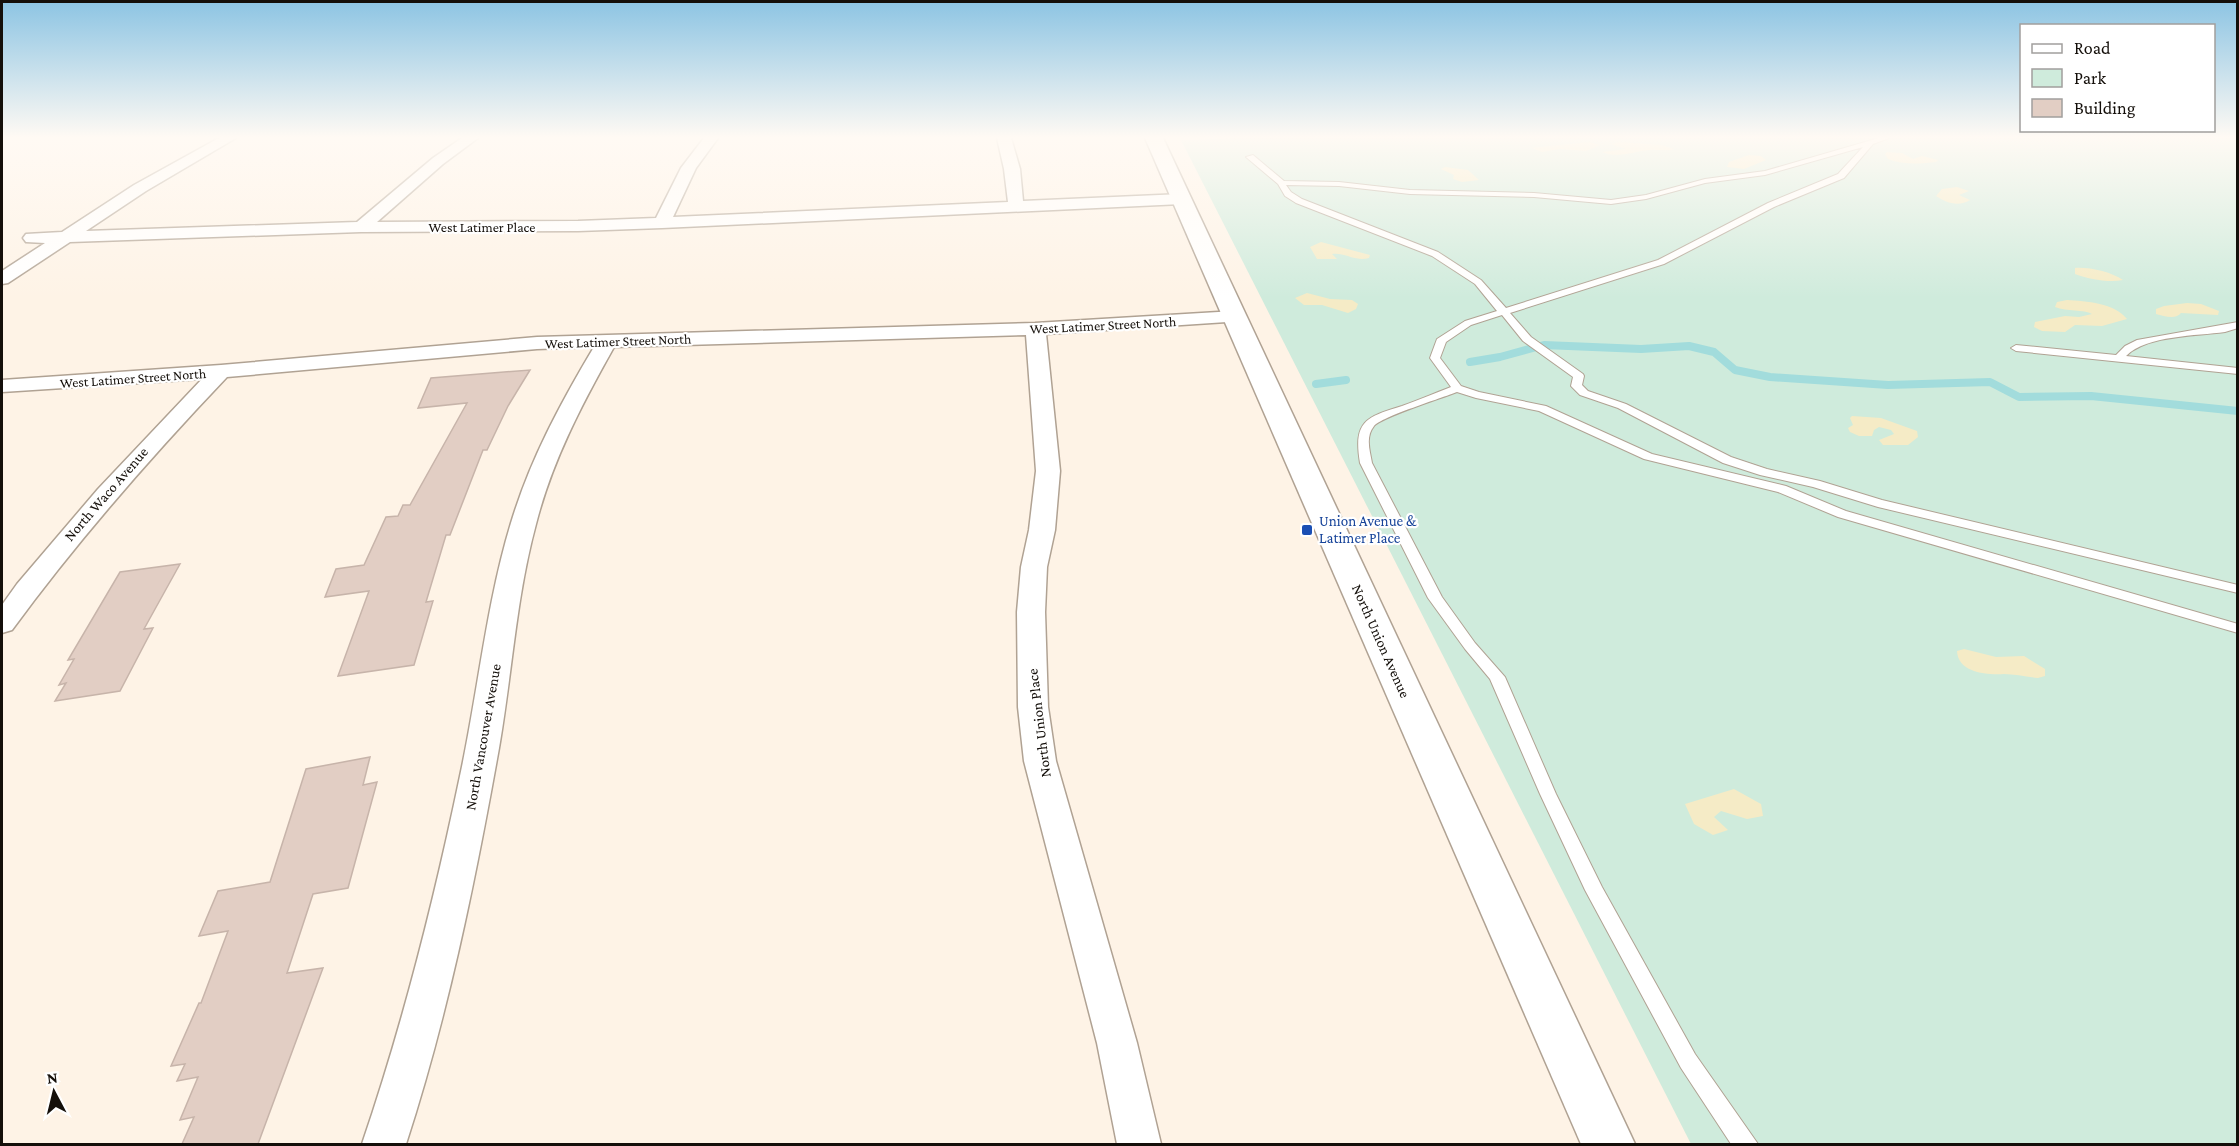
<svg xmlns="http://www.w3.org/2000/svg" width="2239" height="1146" viewBox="0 0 2239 1146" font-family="'Crimson Pro',serif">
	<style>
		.green { fill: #cfebdc }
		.sand { fill: #f5ebc6 }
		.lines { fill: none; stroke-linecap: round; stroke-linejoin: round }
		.stream { stroke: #a2dcdc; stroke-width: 8 }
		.building { fill: #e2cec4; stroke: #c7b4aa; stroke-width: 1.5 }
		.lane-casing { stroke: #b0a293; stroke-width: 2 }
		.street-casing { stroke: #b0a293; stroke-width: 3 }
		.secondary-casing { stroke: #b0a293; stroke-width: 3 }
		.lane { fill: #fff; fill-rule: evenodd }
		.street { fill: #fff; fill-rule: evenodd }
		.secondary { fill: #fff; fill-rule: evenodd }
		.transit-dot { fill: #1a4fb4; stroke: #fff; stroke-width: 2 }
		.labels { text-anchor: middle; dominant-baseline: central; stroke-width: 4.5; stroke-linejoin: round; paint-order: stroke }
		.far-street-label { font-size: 14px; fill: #140f0a; stroke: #fff }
		.street-label { font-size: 15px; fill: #140f0a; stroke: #fff }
		.transit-label { font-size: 15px; fill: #164399; stroke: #fff; text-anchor: start }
	</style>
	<rect width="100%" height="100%" fill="#fef3e6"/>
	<path class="green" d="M1253,138H2237V1144H1691L1181,140Z"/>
	<path class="sand" d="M1589,142L1600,145L1586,151L1560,149L1542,152L1532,148Z
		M1619,142L1661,145L1674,149C1667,152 1658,149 1650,150C1634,151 1618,159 1602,152L1626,149L1611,144Z
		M1887,152L1902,153L1913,159L1922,156L1938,160L1936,162C1920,164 1903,165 1888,159L1885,154Z
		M1749,155L1761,156L1766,160L1744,169L1727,167L1729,162Z
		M1445,167L1468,170L1479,180L1462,182L1453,179L1454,175L1441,169Z
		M1957,187L1969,191L1959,195L1970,200C1959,207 1946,203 1936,196L1942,189Z
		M1321,242L1370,255L1369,258C1355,262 1345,252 1332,254L1337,259H1317L1310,247Z
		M2075,268C2090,267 2111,272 2123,280C2108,283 2089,279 2075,274Z
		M1307,293L1330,299L1352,300L1358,304L1356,309L1348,313L1322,305H1304L1295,298Z
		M2067,300C2086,301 2115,303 2127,319L2102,326L2075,325L2065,332L2042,331L2034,327L2035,322L2065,316L2079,317L2092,314C2084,309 2067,312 2055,307L2057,302Z
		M2187,303L2201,304L2219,311L2218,315L2181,313C2176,320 2164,316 2156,314V309L2164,306Z
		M1852,416L1881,418L1917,431L1918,437L1908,445H1883L1879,440L1894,434L1891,430L1879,427L1874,430L1872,436H1859L1850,432L1848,428L1853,425L1850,418Z
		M1964,649L1996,657L2024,656L2045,669V676L2038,678C2027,677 2015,674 2004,674C1987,675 1958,673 1957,651Z
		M1734,789L1761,804L1763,816L1747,819L1721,811L1714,817L1728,830L1713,835L1694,824L1685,804Z"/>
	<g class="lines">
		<path class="stream" d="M1470,362L1500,357L1544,345L1641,349L1689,346L1714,352L1735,370L1770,377L1888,385L1990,382L2019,397L2091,396L2238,411
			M1316,384L1346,380"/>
	</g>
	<path class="building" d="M530,370L508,406L487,450H483L450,535H446L426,602L433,601L414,665L338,676L369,591L325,597L336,569L364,565L386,517L398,516L403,505H410L467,403L418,408L431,378Z
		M180,564L144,629L153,628L120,691L55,701L66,683L59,685L74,659L68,660L120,572Z
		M370,757L363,785L377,782L348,888L313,894L287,973L323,968L258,1144H182L194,1117L180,1120L198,1077L177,1081L185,1064L171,1066L199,1003H201L228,931L199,936L218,891L270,882L306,769Z"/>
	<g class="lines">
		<g class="lane-casing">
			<path id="lane" d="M1879,138H1889L1873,144L1844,178L1774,207L1664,264L1510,313L1531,337L1583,374L1584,376L1582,385L1588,391L1626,404L1731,457L1767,469L1820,481L1882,500L2238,585V593L1878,507L1813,487L1760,475L1723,463L1618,408L1580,395L1571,386L1573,377L1523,341L1502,315L1471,325L1446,342L1440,358L1461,386L1479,392L1546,406L1652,454L1786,486L1846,511L2238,624V633L1838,517L1778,492L1644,459L1539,411L1476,398L1457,392C1442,398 1381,417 1374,426C1365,437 1370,451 1372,463L1442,597L1475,643L1505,677L1556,794L1602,887L1695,1054L1758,1144H1731L1681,1068L1585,890L1540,794L1490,679L1465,649L1428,598L1360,463C1353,421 1366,417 1402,406C1419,400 1435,393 1451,387L1430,358L1437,339L1465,321L1497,311L1475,284L1432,256L1296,203L1285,196L1278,184L1246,157L1253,155L1284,181L1339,182L1410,190L1534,193L1611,200L1646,195L1705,179L1765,171ZM1863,147L1838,174L1768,203L1658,260L1506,308L1481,280L1438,252L1302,199L1291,192L1286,185L1339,186L1410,194L1534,197L1611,204L1646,199L1705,183L1765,175Z
				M2238,322V328L2225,332C2197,336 2147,335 2126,356L2238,368V374L2016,351L2011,348L2016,345L2116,355L2125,346L2137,340Z"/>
		</g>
		<g class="street-casing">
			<path id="street" d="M219,138H236L146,191L86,231L357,222L433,158L462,138H478L443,164L377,222L578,221L656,218L681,168L704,138H718L696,168L673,217L1008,202L1004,169L997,138H1011L1020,169L1023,201L1182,194L1190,199L1182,204L662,228L578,231L361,232L70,242L8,283L2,284V271L45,243L26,242L23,238L26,234L62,232L134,185Z
				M1235,311L1242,313L1245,317L1242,321L1046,334L1060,471L1055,530L1047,567L1045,612L1048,707L1056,761L1137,1043L1161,1144H1117L1097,1043L1024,761L1018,707L1017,612L1021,567L1029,530L1036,471L1026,335L614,347C582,404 552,461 536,524C516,597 512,674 499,748C475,882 448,1015 406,1144H362C403,1024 434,901 460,776C478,693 486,605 511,523C530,460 560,404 594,347L537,349L227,377C151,457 78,540 12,630L2,633V605L17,584L98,489L202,379L2,392V380L221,365L537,337L1035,323Z"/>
		</g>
		<g class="secondary-casing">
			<path id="secondary" d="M1145,138H1163L1635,1144H1581Z"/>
		</g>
		<use href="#lane" class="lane"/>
		<use href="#street" class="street"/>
		<use href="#secondary" class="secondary"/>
	</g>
	<linearGradient id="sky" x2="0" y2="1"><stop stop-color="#8cc4e3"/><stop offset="0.46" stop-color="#fffaf4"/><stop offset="1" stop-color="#fffaf4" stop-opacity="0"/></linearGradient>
	<rect width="2239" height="298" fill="url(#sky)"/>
	<rect class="transit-dot" x="1301" y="524" width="12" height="12" rx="3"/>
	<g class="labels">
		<g class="far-street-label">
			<text x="482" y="227">West Latimer Place</text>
			<text transform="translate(1103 325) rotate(-3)">West Latimer Street North</text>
			<text transform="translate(618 341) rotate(-2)">West Latimer Street North</text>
			<text transform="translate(133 378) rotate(-4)">West Latimer Street North</text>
		</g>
		<g class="street-label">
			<text transform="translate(106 494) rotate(-49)">North Waco Avenue</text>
			<text transform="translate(1381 641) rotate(66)">North Union Avenue</text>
			<text transform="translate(1039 723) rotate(-97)">North Union Place</text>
			<text transform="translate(483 737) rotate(-80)">North Vancouver Avenue</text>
		</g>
		<g class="transit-label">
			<text x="1319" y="521">Union Avenue &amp;<tspan x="1319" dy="17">Latimer Place</tspan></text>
		</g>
	</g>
	<rect width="2239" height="1146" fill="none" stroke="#140f0a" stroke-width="6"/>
	<rect x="2020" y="24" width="195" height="108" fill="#ffffff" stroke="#a19f9d" stroke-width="1.5"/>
	<rect x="2032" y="44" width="30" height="9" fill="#ffffff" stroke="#a19f9d" stroke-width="1.5"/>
	<text x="2074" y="54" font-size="18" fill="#140f0a">Road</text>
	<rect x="2032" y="69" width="30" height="18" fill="#cfebdc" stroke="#a19f9d" stroke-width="1.5"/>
	<text x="2074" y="84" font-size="18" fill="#140f0a">Park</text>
	<rect x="2032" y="99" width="30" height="18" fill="#e2cec4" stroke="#a19f9d" stroke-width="1.5"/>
	<text x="2074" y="114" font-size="18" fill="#140f0a">Building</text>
	<g transform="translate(54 1092) rotate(353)" stroke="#ffffff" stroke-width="4.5" paint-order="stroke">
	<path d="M0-4.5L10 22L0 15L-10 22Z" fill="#140f0a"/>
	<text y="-9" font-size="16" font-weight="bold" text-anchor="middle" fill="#140f0a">N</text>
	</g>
</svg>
